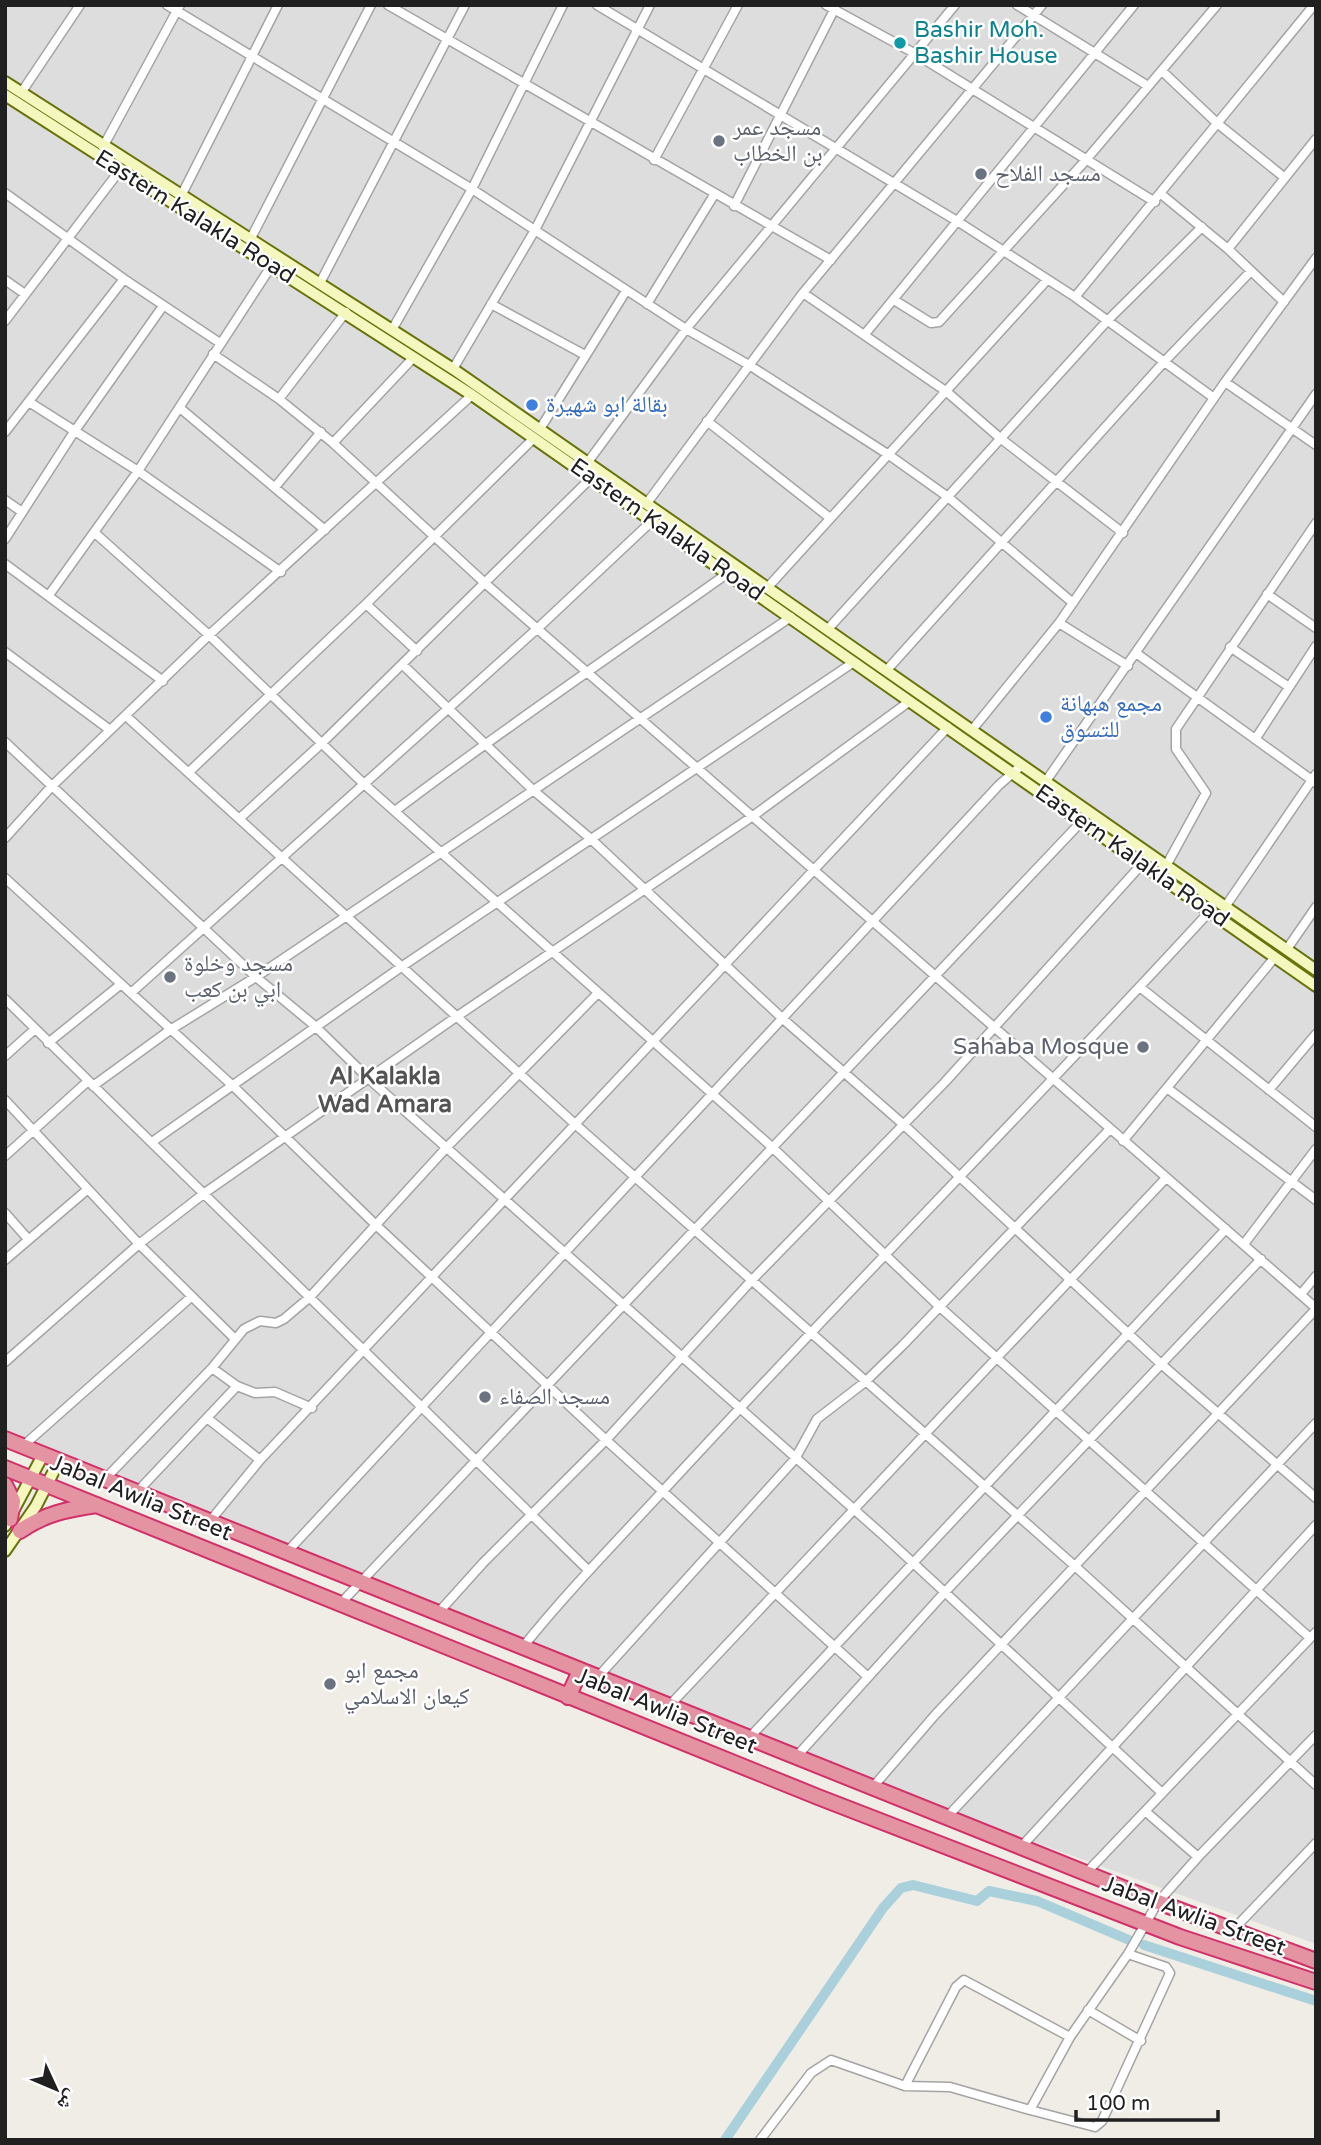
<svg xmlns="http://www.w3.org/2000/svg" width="1321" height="2145" viewBox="0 0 1321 2145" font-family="'Varela Round','Noto Naskh Arabic',sans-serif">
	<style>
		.residential { fill: #dedddd }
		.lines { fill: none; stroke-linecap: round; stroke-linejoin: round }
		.canal { stroke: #aad0db; stroke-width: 10 }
		.street-casing { stroke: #a4a4a4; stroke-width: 11 }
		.secondary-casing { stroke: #68730b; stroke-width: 14 }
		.highway-casing { stroke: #d23068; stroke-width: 18 }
		.street { stroke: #fff; stroke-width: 8 }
		.secondary { stroke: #f4f7be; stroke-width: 10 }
		.highway { stroke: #e393a2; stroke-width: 14 }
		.culture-dot { fill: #0f9aa8; stroke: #fff; stroke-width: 2.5 }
		.worship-dot { fill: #6b7280; stroke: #fff; stroke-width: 2.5 }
		.shop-dot { fill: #3f7fe0; stroke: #fff; stroke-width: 2.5 }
		.labels { text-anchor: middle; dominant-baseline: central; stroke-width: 5; stroke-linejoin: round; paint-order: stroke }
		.culture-label { font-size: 23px; fill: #0d838f; stroke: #fff; text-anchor: start }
		.worship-label { font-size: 23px; fill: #5b616d; stroke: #fff; text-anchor: start }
		.street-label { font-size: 23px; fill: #202020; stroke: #fff }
		.shop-label { font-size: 23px; fill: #366cbe; stroke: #fff; text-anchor: start }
		.neighbourhood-label { font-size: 24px; font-weight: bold; fill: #535353; stroke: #fff }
	</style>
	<rect width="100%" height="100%" fill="#f0ede7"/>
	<path class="residential" d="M5,5H1316V1944L962,1816L5,1433Z"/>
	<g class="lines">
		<path class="canal" d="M1144,1945L1316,2001
			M725,2140L883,1908L901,1888L913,1885L977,1901L989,1891L1037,1901L1129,1940"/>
		<g class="street-casing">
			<path id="street" d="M167,5L472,189L686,329L749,365L889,455L948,497L1073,603
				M388,5L831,260
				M597,5L957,221L1075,297L1214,398
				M826,5L914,53L1155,202
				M1017,5L1148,86
				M1162,71L1217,123L1285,178
				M21,93L80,5
				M103,147L180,5
				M654,160L738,5
				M5,193L124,279L220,343
				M1161,194L1228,249L1284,302
				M181,196L278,5
				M734,206L835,8
				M250,240L371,5
				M1228,249L1316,139
				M5,280L25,294
				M320,283L465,5
				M803,293L947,392L1000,438L1123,533
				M1075,297L1314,5
				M894,300L931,323L939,322L1086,160L1217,5
				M491,304L585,355
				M647,304L714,195
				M5,321L120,170
				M392,330L472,189L563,5
				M865,334L1134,5
				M213,354L279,399L333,443L486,584L1316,1308
				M453,369L535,230L650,5
				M1225,382L1316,445
				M279,399L346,312
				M29,402L138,471L281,572
				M180,408L325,530
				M707,421L830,518
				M540,429L626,291
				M5,432L124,279
				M333,443L414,357
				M588,462L686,329L955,5
				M275,487L321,432
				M5,500L22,512
				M647,503L803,293L1042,5
				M95,533L209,635L364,784L773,1148L941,1308L1310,1638
				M5,539L74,432L163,306
				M5,564L163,681
				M768,587L1047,280
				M1267,594L1316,628
				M49,595L138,471L272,265
				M366,604L417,651
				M1059,623L1128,666
				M828,629L1107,321L1202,227
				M1230,647L1289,687
				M5,652L110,730
				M1136,653L1316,783
				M403,665L533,790L591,839L783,1019L904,1125L1160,1363L1316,1498
				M886,671L1163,363L1251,271
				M126,716L575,1124L1076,1567L1316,1785
				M972,730L1059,623L1225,382L1316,258
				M1256,738L1316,646
				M5,742L256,977L315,1026L369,1079L884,1536L1161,1792
				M190,771L366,604L534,438
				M1046,781L1316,394
				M395,811C504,728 617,652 728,573
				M240,818L321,744L591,478
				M5,838L51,787L209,635L472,395
				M1166,866L1206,793L1176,749V729L1316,523
				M5,878L233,1086L377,1226L606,1440L867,1676
				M1225,907L1316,774
				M1287,949L1316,907
				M1141,988L1316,1127
				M131,993L538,628L653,520
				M5,999L588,1570
				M48,1043L120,985
				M5,1056L35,1029
				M93,1086L170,1030L256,977L791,617
				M1167,1088L1316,1200
				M1269,1090L1316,1034
				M5,1100L139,1244L235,1339
				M1123,1141L1275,957
				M152,1142L404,965L854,662
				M5,1156L88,1081
				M5,1213L28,1239
				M1244,1244L1316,1149
				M5,1260L88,1189
				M1301,1294L1316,1276
				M5,1362L139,1244L206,1192L459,1015L753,816L910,701
				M212,1368L237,1386L255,1393L275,1392L312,1408
				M207,1418L260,1460
				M23,1446L191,1297
				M105,1479L212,1368L244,1329L260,1321L276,1323L284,1319L310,1297L447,1147L598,993
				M137,1492L237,1386
				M210,1521L260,1460L948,727
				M287,1552L999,785L1022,765
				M340,1604L1082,821
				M438,1613L483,1563L606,1440L752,1280L945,1082L1142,864
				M522,1648C566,1593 615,1543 663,1491C843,1295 1030,1107 1210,911
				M597,1678L795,1459L817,1419L865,1382L903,1345L1109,1130
				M669,1706L1166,1178
				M749,1738L1226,1229
				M796,1757L945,1592L1261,1259
				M872,1788L935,1715L1316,1309
				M1145,1811L1198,1857
				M947,1817L1316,1423
				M1022,1846L1316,1525
				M1087,1872L1316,1632
				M1232,1931L1316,1843
				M1088,2010L1141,2041
				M905,2086L956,1987L964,1980L1070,2037
				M1030,2110L1095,2127L1102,2121L1170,1973L1166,1967L1128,1954
				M760,2140L811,2073L831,2060L905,2086L950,2087L1030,2110L1070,2037L1128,1954L1158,1902L1198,1857L1316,1735"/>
		</g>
		<g class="secondary-casing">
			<path id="secondary" d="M5,82L453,369L1316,970
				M5,95L472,395L1316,986
				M5,1526L43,1455
				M5,1551L36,1506L59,1461"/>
		</g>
		<g class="highway-casing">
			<path id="highway" d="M5,1439L1158,1902L1316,1961
				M5,1468L818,1797L1180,1937L1316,1982
				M5,1485L13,1501L10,1519
				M20,1531C44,1514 68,1509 97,1505
				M568,1697L580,1671"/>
		</g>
		<use href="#street" class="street"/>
		<use href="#secondary" class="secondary"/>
		<use href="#highway" class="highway"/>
	</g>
	<circle class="culture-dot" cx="900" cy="43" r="7"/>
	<g class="worship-dot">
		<circle cx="719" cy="141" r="7"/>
		<circle cx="981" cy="174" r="7"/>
		<circle cx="170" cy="977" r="7"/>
		<circle cx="1143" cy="1047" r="7"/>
		<circle cx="485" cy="1397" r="7"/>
		<circle cx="330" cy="1684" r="7"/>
	</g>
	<g class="shop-dot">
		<circle cx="532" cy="405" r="7"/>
		<circle cx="1046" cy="717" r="7"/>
	</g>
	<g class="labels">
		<g class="culture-label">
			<text x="914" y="30">Bashir Moh.<tspan x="914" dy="26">Bashir House</tspan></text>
		</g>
		<g class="worship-label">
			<text x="733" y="128">مسجد عمر<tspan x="733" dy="26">بن الخطاب</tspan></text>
			<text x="995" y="174">مسجد الفلاح</text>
			<text x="184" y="964">مسجد وخلوة<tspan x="184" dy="26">ابي بن كعب</tspan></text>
			<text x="1129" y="1047" text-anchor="end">Sahaba Mosque</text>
			<text x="499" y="1397">مسجد الصفاء</text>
			<text x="344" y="1671">مجمع ابو<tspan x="344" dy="26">كيعان الاسلامي</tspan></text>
		</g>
		<g class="street-label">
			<text transform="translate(195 217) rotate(32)">Eastern Kalakla Road</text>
			<text transform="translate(667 530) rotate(35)">Eastern Kalakla Road</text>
			<text transform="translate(1132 856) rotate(35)">Eastern Kalakla Road</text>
			<text transform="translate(141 1498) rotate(22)">Jabal Awlia Street</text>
			<text transform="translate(666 1711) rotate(22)">Jabal Awlia Street</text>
			<text transform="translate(1194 1916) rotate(20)">Jabal Awlia Street</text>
		</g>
		<g class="shop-label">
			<text x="546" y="405">بقالة ابو شهيرة</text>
			<text x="1060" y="704">مجمع هبهانة<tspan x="1060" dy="26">للتسوق</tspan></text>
		</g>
		<g class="neighbourhood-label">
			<text x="385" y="1076">Al Kalakla<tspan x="385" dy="28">Wad Amara</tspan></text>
		</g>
	</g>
	<rect width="1321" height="2145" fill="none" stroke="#202020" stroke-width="14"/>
	<g transform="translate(56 2089) rotate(134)" stroke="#ffffff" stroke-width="5" paint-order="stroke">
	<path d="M0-5L12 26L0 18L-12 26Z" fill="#202020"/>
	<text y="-10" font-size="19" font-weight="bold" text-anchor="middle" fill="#202020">ش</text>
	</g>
	<path d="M1076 2110v10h142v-10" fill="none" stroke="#202020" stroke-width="3.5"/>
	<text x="1086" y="2110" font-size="21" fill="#202020" stroke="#ffffff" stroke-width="5" paint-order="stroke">100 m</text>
</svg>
